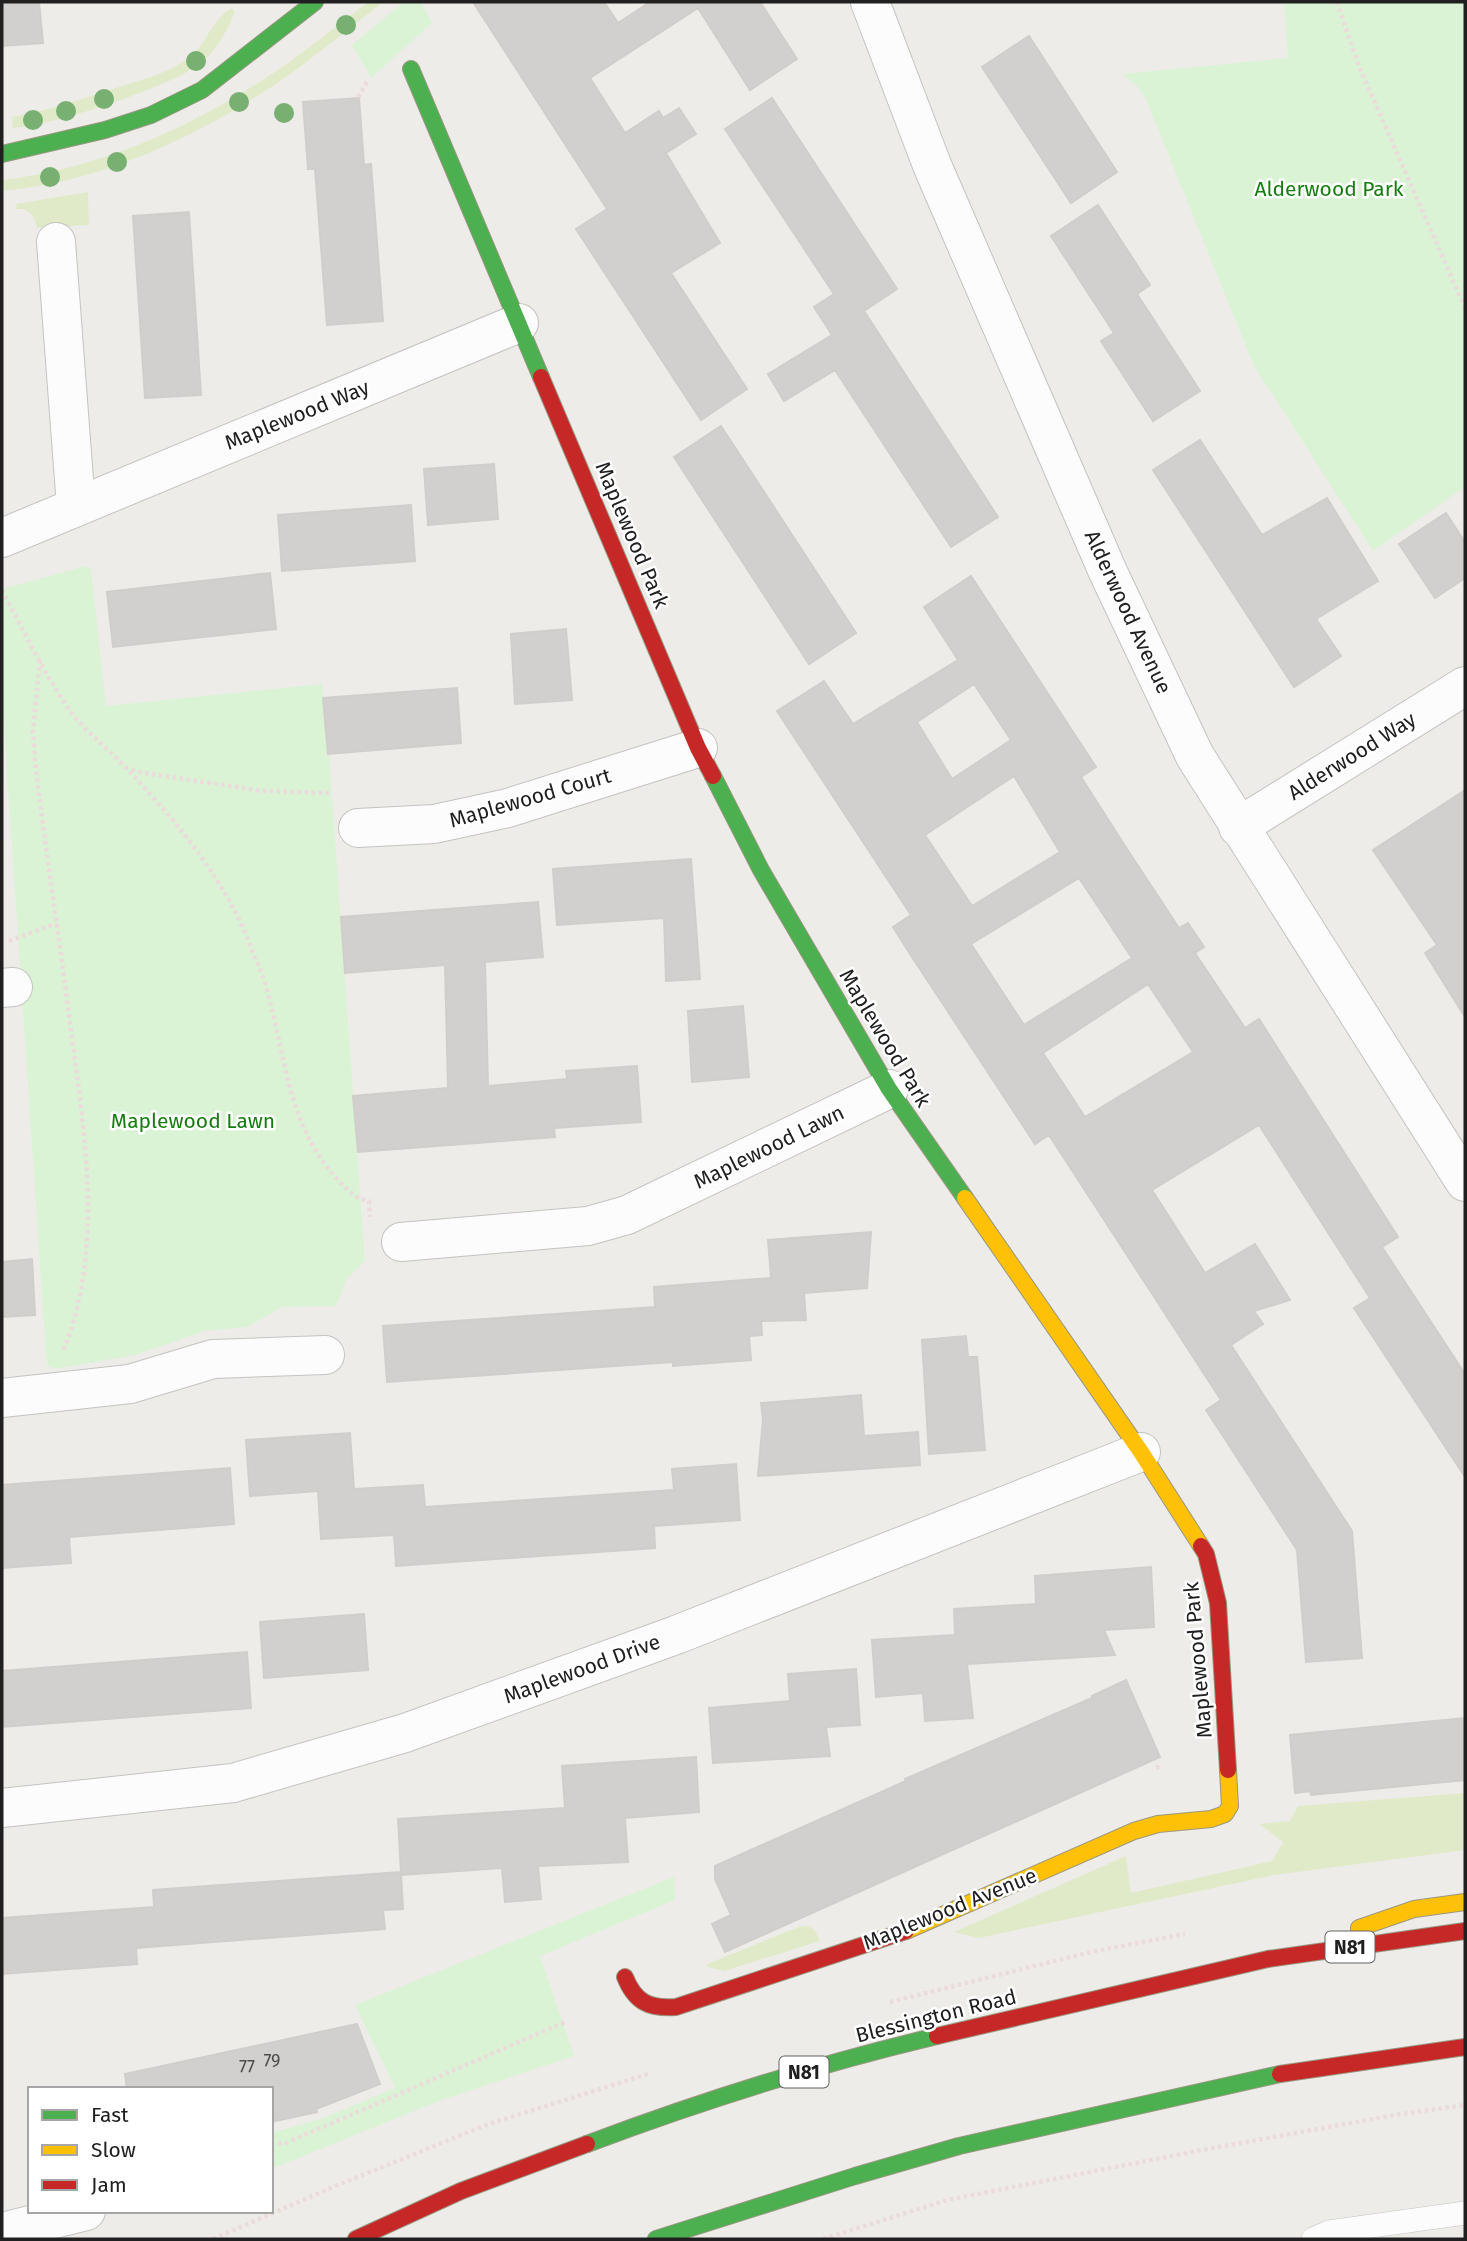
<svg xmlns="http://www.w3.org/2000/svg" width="1467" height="2241" viewBox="0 0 1467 2241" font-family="'Fira Sans',sans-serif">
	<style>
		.grass { fill: #e0eac9 }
		.park { fill: #daf3d5 }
		.building { fill: #d2d0ce; stroke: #d1cdca; stroke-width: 2; fill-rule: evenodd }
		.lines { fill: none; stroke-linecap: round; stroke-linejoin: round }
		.lane-casing { stroke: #c4c3c1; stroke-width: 24 }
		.street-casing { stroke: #c4c3c1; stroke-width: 40 }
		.fast-casing { stroke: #999780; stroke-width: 18 }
		.slow-casing { stroke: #999780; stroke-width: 18 }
		.jam-casing { stroke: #999780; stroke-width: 18 }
		.path { stroke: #ebdbdb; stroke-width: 4.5; stroke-dasharray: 3.5 3.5; stroke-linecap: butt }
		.lane { stroke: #fcfcfc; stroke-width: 23 }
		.street { stroke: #fcfcfc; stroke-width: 38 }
		.fast { stroke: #4caf50; stroke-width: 16 }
		.slow { stroke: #ffc107; stroke-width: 16 }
		.jam { stroke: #c62828; stroke-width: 16 }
		.tree { fill: #77b071 }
		.labels { text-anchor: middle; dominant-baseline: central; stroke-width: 5; stroke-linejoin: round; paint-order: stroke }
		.number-label { font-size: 18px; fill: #4c4c4c }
		.shield { fill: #fff; stroke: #636363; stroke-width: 2 }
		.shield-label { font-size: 19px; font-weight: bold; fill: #202020 }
		.park-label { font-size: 21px; fill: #157e0e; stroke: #fff }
		.street-label { font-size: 21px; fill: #202020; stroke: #fff }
	</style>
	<rect width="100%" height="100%" fill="#eeece9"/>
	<path class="grass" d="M368,2H383C351,27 319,53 286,77C202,135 104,182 2,191V180C103,168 194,126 278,70C309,49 338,24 368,2Z
		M232,8L235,12C227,31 216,52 198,65C169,87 49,127 13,128L12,117C50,110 85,98 122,86C145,79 171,72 191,56C207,42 215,16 232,8Z
		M88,192L89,225L37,228L33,215L24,209H17L16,204Z
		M1465,1793V1850L1274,1875L979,1938L954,1932L1126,1856L1131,1893L1272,1861L1283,1842L1259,1824L1290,1821L1298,1806Z
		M801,1926C814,1926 815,1930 820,1941L724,1971L707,1967V1964Z"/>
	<path class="park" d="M404,2H421L432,23L371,78L352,45Z
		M1284,2H1465V487L1373,551L1254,366L1145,97L1136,85L1122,74L1288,58Z
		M86,566L91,569L106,706L322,684L329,754L365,1261L347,1278L336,1306L282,1307L247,1327L205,1331L135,1355L55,1369L48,1366L46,1355L2,696V589Z
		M674,1877L675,1900L540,1956L574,2056L439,2101L271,2169V2133L323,2118L395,2088L355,2005Z"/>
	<path class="building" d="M2,2H39L43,43L2,46Z
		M473,2H604L618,23L650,2H760L797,59L750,90L698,8L590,78L625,133L659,111L663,118L679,108L696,134L666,153L720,243L671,273L747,389L701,420L576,229L607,209Z
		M1029,36L1117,172L1071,203L982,67Z
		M359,98L364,165L371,164L383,321L327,325L315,169H308L303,102Z
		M772,98L897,289L864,311L998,517L951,547L835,370L784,401L768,374L832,335L814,307L834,294L725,129Z
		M1098,205L1150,285L1137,294L1200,391L1153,421L1101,341L1114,333L1051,236Z
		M189,212L201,395L145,398L133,216Z
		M721,426L856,633L809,664L674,457Z
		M1200,440L1262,535L1327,498L1378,581L1316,619L1341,656L1294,687L1153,470Z
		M494,464L498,519L428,525L424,469Z
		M411,505L415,561L282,571L278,515Z
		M1446,513L1465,542V578L1435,598L1399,544Z
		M270,573L276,629L113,647L107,592Z
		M971,576L1096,767L1081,777L1125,846L1179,928L1188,923L1204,947L1195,953L1245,1028L1259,1019L1398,1237L1382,1247L1465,1374V1477L1354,1308L1370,1298L1259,1125L1152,1190L1205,1273L1255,1244L1290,1300L1254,1311L1263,1324L1231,1345L1352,1531L1362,1658L1306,1662L1297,1550L1206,1410L1221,1400L1049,1135L1035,1144L910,954L893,927L911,915L777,711L824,681L853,724L958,660L924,607ZM974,684L1011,740L952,779L917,722ZM1014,776L1060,852L972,906L925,835ZM1079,878L1132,958L1024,1025L971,944ZM1148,984L1193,1052L1085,1117L1043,1053Z
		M566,629L572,700L515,704L511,634Z
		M457,688L461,743L328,754L323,698Z
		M1465,790V1017L1425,953L1437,945L1373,850Z
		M691,859L700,979L666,981L664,918L557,925L553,869Z
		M538,902L543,957L485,962L488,1086L567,1079L566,1071L637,1066L641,1122L554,1128L555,1137L358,1152L353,1096L448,1088L445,965L345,973L341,917Z
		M743,1006L749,1077L692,1082L688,1011Z
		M871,1232L867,1288L804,1293L806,1320L761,1321L762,1335L749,1336L751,1360L673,1366V1362L387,1382L383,1326L655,1307L654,1287L771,1278L768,1240Z
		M32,1259L35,1315L2,1317V1262Z
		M966,1336L968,1357H977L985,1450L929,1454L922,1340Z
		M861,1395L864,1436L918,1432L920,1465L758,1476L763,1419L761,1403Z
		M350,1433L354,1489L423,1485L425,1507L674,1490L672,1469L736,1464L740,1520L654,1526L655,1548L396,1566L394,1535L321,1539L318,1491L250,1496L246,1440Z
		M230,1468L234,1524L69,1537L71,1563L2,1568V1485Z
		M1151,1567L1154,1627L1104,1630L1115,1655L967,1664L973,1718L925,1721L923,1693L876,1697L872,1640L955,1635L954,1609L1036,1604L1035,1576Z
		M364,1614L368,1670L264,1678L260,1622Z
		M247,1652L251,1708L2,1727V1671Z
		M856,1669L860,1725L826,1727L830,1756L713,1763L709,1708L790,1701L788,1674Z
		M1126,1680L1160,1757L725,1952L712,1924L731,1915L715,1879V1866L906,1781L905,1779L1092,1698V1696Z
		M1465,1718V1780L1311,1795L1310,1791L1295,1793L1290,1735Z
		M696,1757L699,1812L625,1818L628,1862L538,1866L541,1899L505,1902L502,1868L401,1875L403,1909L383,1910L385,1929L136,1948L137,1964L2,1974V1918L154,1907L153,1890L401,1872L398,1819L565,1808L562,1766Z
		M357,2024L380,2084L316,2109L317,2112L271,2122V2089H127L125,2074Z"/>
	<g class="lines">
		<g class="lane-casing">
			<path id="lane" d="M1313,2239L1329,2232L1465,2213"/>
		</g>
		<g class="street-casing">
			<path id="street" d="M870,2L932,165L1108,572L1195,756L1465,1182
				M56,242L76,506
				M2,538L519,323
				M1238,827L1465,686
				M358,828L434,824L508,808L698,748
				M2,988L13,987
				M401,1242L588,1226L627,1215L889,1089
				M2,1398L130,1384L213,1359L325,1355
				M2,1808L233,1783L405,1733L676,1635L1141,1452
				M2,2232L86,2211"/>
		</g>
		<g class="fast-casing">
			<path id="fast" d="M411,69L541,377
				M2,154L105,130L151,115L202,90L315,2
				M713,776L761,870L889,1089L965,1198
				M587,2144C701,2101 819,2064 937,2036
				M656,2239L855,2176L959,2146L1280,2074"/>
		</g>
		<g class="slow-casing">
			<path id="slow" d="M965,1198L1141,1452L1201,1546
				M1359,1928L1414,1909L1465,1902
				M906,1931L1134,1831L1158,1824L1211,1819L1225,1814L1230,1806L1228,1770"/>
		</g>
		<g class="jam-casing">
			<path id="jam" d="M541,377L698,748L713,776
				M1201,1546L1206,1554L1218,1603L1228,1770
				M625,1977C635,2002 649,2009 676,2007L906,1931
				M937,2036L1268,1959L1465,1931
				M1280,2074L1465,2047
				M356,2239L461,2191L587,2144"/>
		</g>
		<path class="path" d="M1337,2L1358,64L1465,308
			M358,97L367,82
			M2,590C23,629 47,680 73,715C88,733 106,747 122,764C171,815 221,873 248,940C254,957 263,973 267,990C286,1058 288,1128 339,1181C349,1191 355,1199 369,1201L370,1217
			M40,660L33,730L35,761C45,846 58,930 69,1015C83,1122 106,1249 63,1351
			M125,767L138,772L263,791L332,793
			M9,941L57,923
			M1156,1768L1160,1766
			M890,2002L1091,1952L1185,1934
			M271,2144L286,2143L565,2022
			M213,2239L340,2184L489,2124L651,2073
			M823,2239L947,2200L1197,2151L1395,2115L1465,2105"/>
		<use href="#lane" class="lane"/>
		<use href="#street" class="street"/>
		<use href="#fast" class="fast"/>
		<use href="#slow" class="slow"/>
		<use href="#jam" class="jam"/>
	</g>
	<g class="tree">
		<circle cx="346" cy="25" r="10"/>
		<circle cx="196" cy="61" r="10"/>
		<circle cx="104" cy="99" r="10"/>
		<circle cx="239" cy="102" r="10"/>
		<circle cx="66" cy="111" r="10"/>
		<circle cx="284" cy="113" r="10"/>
		<circle cx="33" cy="120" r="10"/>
		<circle cx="117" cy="162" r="10"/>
		<circle cx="50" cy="177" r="10"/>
	</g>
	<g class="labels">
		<g class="number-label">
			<text x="272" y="2061">79</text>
			<text x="247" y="2067">77</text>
		</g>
		<g class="shield">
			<rect x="1325.5" y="1931.5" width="49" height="31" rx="5"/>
			<rect x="779.5" y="2056.5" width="49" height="31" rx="5"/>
		</g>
		<g class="shield-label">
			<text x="1350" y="1947">N81</text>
			<text x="804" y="2072">N81</text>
		</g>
		<g class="park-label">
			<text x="1329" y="189">Alderwood Park</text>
			<text x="193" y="1121">Maplewood Lawn</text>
		</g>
		<g class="street-label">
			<text transform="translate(297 415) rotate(-22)">Maplewood Way</text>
			<text transform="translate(632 535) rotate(67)">Maplewood Park</text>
			<text transform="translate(1128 612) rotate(65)">Alderwood Avenue</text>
			<text transform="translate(1352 756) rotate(-32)">Alderwood Way</text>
			<text transform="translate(530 798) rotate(-16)">Maplewood Court</text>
			<text transform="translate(885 1038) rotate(59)">Maplewood Park</text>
			<text transform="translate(769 1147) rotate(-26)">Maplewood Lawn</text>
			<text transform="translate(1198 1660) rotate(-95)">Maplewood Park</text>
			<text transform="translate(582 1669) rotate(-20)">Maplewood Drive</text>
			<text transform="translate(950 1909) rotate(-22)">Maplewood Avenue</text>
			<text transform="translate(936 2016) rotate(-14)">Blessington Road</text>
		</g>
	</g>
	<rect width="1467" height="2241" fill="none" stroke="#202020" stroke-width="7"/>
	<rect x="28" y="2087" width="245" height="126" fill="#ffffff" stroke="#a6a6a6" stroke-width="2"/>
	<rect x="42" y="2110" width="35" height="10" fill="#4caf50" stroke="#a6a6a6" stroke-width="2"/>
	<text x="91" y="2122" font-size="21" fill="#202020">Fast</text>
	<rect x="42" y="2145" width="35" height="10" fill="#ffc107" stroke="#a6a6a6" stroke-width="2"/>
	<text x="91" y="2157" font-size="21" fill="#202020">Slow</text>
	<rect x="42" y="2180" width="35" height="10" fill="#c62828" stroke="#a6a6a6" stroke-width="2"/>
	<text x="91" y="2192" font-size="21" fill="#202020">Jam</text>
</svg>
